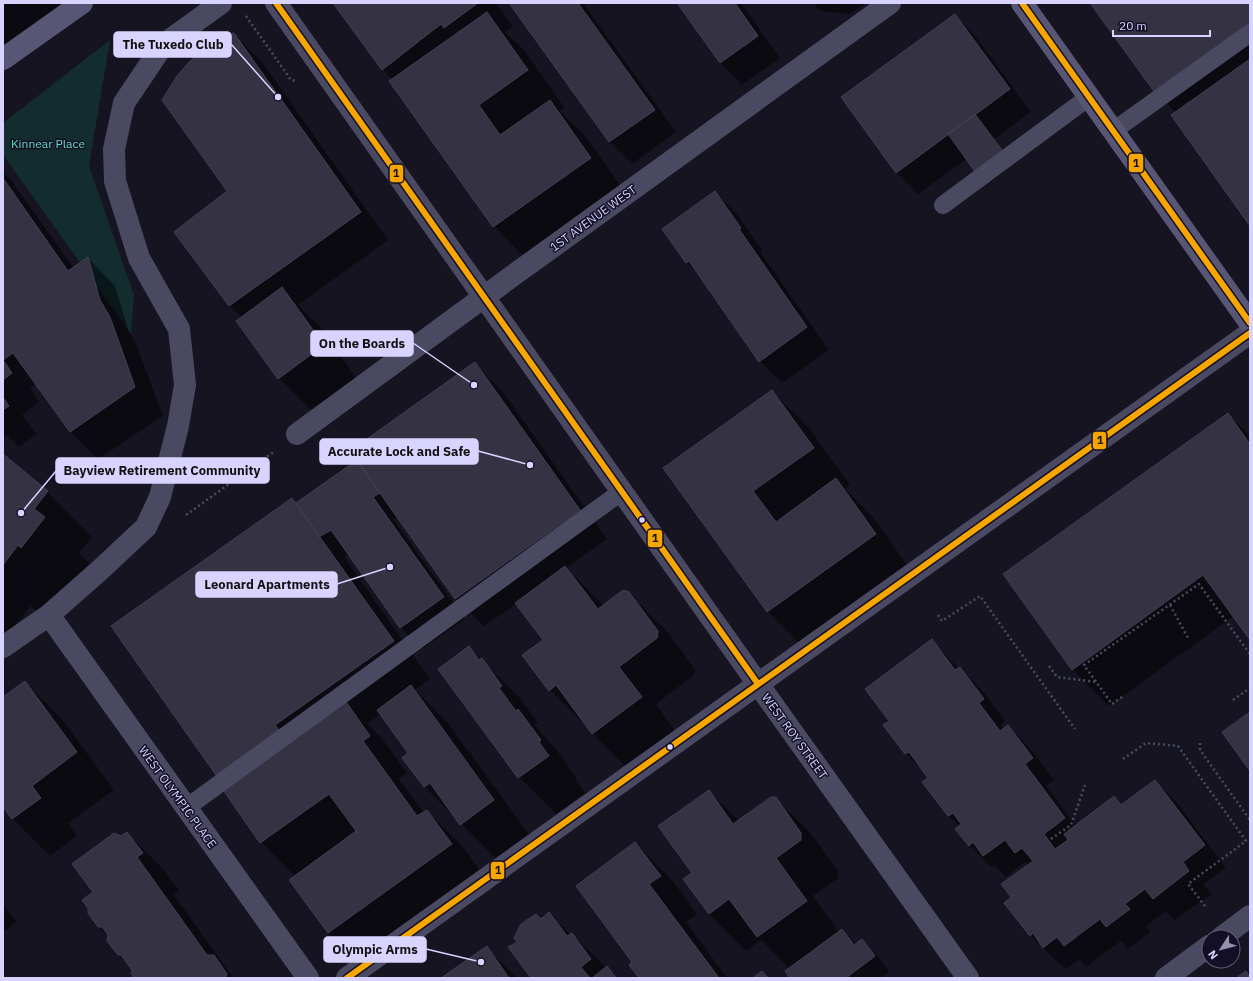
<svg xmlns="http://www.w3.org/2000/svg" width="1253" height="981" viewBox="0 0 1253 981" font-family="'IBM Plex Sans',sans-serif">
	<style>
		.green { fill: #132c2d }
		.shadow { fill: #0007 }
		.building { fill: #343243; stroke: #433f54 }
		.lines { fill: none; stroke-linecap: round; stroke-linejoin: round }
		.path { stroke: #44505f; stroke-width: 2.5; stroke-dasharray: 2 3; stroke-linecap: butt }
		.service { stroke: #4a4962; stroke-width: 18 }
		.minor { stroke: #4a4962; stroke-width: 22 }
		.tertiary { stroke: #4a4962; stroke-width: 22 }
		.secondary { stroke: #575674; stroke-width: 22 }
		.bus-1-casing { stroke: #130f26; stroke-width: 9 }
		.bus-1 { stroke: #f7a600; stroke-width: 6 }
		.bus-dot { fill: #d9d4ff; stroke: #130f26; stroke-width: 1.5 }
		.labels { text-anchor: middle; dominant-baseline: central; stroke-width: 3; stroke-linejoin: round; paint-order: stroke }
		.park-label { font-size: 12px; fill: #5fe0c0; stroke: #130f26 }
		.street-label { font-size: 12px; fill: #d9d4ff; stroke: #130f26 }
		.leader { fill: none; stroke: #d9d4ff; stroke-width: 1.5 }
		.callout-dot { fill: #d9d4ff; stroke: #130f26; stroke-width: 1.5 }
		.callout { fill: #d9d4ff; stroke: #d9d4ff; stroke-width: 1.5 }
		.callout-label { font-size: 13px; text-anchor: middle; font-weight: bold; fill: #111 }
		.line-badge { stroke: #130f26; stroke-width: 1.5 }
		.pale-badge-label { font-size: 11px; text-anchor: middle; font-weight: bold; fill: #111 }
	</style>
	<rect width="100%" height="100%" fill="#161421"/>
	<path class="green" d="M110,40L89,166L134,295L131,334L3,155V123Z"/>
	<path class="shadow" d="M3,3H62L67,9L3,54Z
		M335,3H496L513,26L505,32L524,50L564,107L560,111L587,138L627,195L531,264L494,226L391,81L393,80L383,69Z
		M510,3H583L676,132L632,164L610,142Z
		M678,3H741L780,58L742,85L720,63Z
		M813,3H866L850,14L821,11Z
		M1091,3H1250V224L1176,113L1157,93Z
		M955,15L976,37L1031,112L994,139L1010,161L967,159L918,194L896,172Z
		M234,34L262,62L388,240L298,305L319,326L360,383L316,415L279,378L237,321L242,318L230,306L175,232L228,191Z
		M3,172L10,179L74,268L88,258L115,286L128,329L137,346L163,416L98,459L70,431L36,384L30,388L39,402L22,415L37,434L19,447L7,435L3,439Z
		M715,193L737,214L762,250L760,252L829,350L782,383L760,361L700,276L687,263L663,229Z
		M475,364L503,392L607,539L566,568L604,606L628,593L666,630L695,669L694,675L656,704L678,735L630,771L593,734L588,726L587,727L550,690L544,640L516,604L484,626L456,599L398,517L394,520L465,619L422,649L400,627L349,554L344,557L430,679L415,690L448,723L531,837L498,861L424,786L410,753L381,714L367,724L381,737L407,773L399,779L424,813L427,811L464,848L488,882L365,970L328,933L290,880L295,876L261,842L217,775L112,626L292,499L296,504L358,460Z
		M772,391L809,428L850,485L845,489L873,517L912,572L805,649L768,612L665,468Z
		M1228,414L1250,436V638L1234,616L1109,706L1072,669Z
		M3,456L47,492L92,537L79,553L89,563L66,592L43,615L31,606L7,635L3,632Z
		M932,640L959,669L960,668L982,690L1005,721L1000,725L1004,729L1008,726L1030,748L1054,780L1046,786L1076,826L1114,797L1122,806L1155,781L1177,803L1226,868L1204,884L1211,894L1175,920L1166,911L1146,926L1151,932L1128,949L1121,941L1086,967L1079,959L1066,969L1052,957L1030,935L1013,897L1028,865L1025,862L1006,877L994,865L991,867L970,846L957,829L960,827L949,816L924,782L930,778L906,754L885,725L891,721Z
		M469,647L519,697L538,723L535,725L541,733L555,748L577,778L575,779L585,793L556,814L519,777Z
		M25,682L62,719L114,790L68,823L77,836L50,856L13,819L3,805V698Z
		M709,791L739,821L776,798L813,836L838,871V878L813,896L839,932L842,930L857,945L862,940L877,955L889,972L881,978H792L790,969L761,940L746,951L709,914L693,873Z
		M127,833L164,870L179,891L174,895L229,972L235,978H135L133,969L118,954L109,937L98,926L95,893L122,837Z
		M635,843L672,880L697,914L686,922L727,978H640L633,963Z
		M3,904L16,922L3,932Z
		M549,914L571,935L572,934L617,978H532L518,942Z
		M487,948L517,978H443Z"/>
	<path class="building" d="M333,3H478L444,28L441,24L382,70Z
		M509,3H578L655,110L609,142Z
		M677,3H735L758,36L720,63Z
		M1090,3H1250V25L1156,94Z
		M487,12L528,70L479,105L500,135L550,100L591,158L493,227L389,81Z
		M955,14L1010,89L896,173L841,97Z
		M234,33L361,212L229,306L174,232L227,191L162,100L177,76L189,62L222,34Z
		M1250,59V226L1171,115Z
		M975,114L1004,153L976,173L948,134Z
		M3,178L68,271L88,257L100,300L110,317L135,387L70,432L13,353L3,360Z
		M715,191L741,228L739,229L807,327L759,362L689,261L686,263L662,229Z
		M282,287L324,345L278,379L236,321Z
		M3,360L12,373L3,380Z
		M475,362L580,510L455,599L350,451Z
		M772,390L814,448L753,491L776,522L836,478L876,534L767,612L663,468Z
		M3,397L9,406L3,410Z
		M1228,413L1250,444V640L1203,575L1072,670L1003,574Z
		M3,454L48,491L34,509L45,517L21,548L18,545L3,565Z
		M357,460L380,493L373,497L444,597L400,628L331,530L319,537L296,503Z
		M292,498L394,641L275,725L279,730L216,775L111,626Z
		M565,566L598,609L623,590L629,592L658,631L657,638L619,667L642,697L592,734L556,685L549,691L522,655L543,640L515,603Z
		M932,639L955,670L960,667L984,699L979,703L1000,731L1008,725L1033,758L1025,764L1065,818L1044,834L1055,849L1068,840L1064,834L1114,796L1121,805L1155,780L1205,845L1183,862L1189,871L1153,899L1145,889L1125,904L1130,909L1106,927L1100,919L1064,946L1057,937L1043,948L1033,933L1030,936L1004,903L1011,897L1001,884L1033,861L1022,848L1015,853L1005,840L983,856L973,842L969,846L955,829L961,824L953,813L948,816L922,782L928,778L909,752L905,754L883,725L889,721L865,689Z
		M469,646L479,660L482,658L502,686L499,688L516,711L518,709L541,740L539,742L549,756L518,778L438,669Z
		M25,681L77,752L32,786L41,798L12,819L3,807V697Z
		M411,685L494,800L460,825L430,783L424,787L402,758L408,753L377,710Z
		M344,699L370,736L363,741L417,816L427,810L452,844L328,933L289,880L356,831L329,794L260,843L221,787Z
		M1250,712V771L1222,732Z
		M709,790L733,824L771,797H776L801,833V840L776,858L807,901L757,937L729,899L709,914L683,879L692,873L658,826Z
		M127,832L143,853L137,857L207,955H214L227,974L225,978H134L131,973L132,970L121,955H118L107,941L108,935L102,927H98L88,913V908L82,900L93,892L72,864L114,833L121,836Z
		M635,842L661,876L649,884L719,978H639L629,965L632,962L576,886Z
		M549,912L567,936L572,933L591,959L581,967L590,978H531L508,947L517,942L514,938L521,924L536,914L541,919Z
		M842,929L854,945L862,939L875,956L846,978H790L785,971Z
		M487,946L509,978H441Z
		M607,966L616,978H592Z
		M762,971L768,978H753Z
		M1246,971L1250,978H1236Z"/>
	<g class="lines">
		<path class="path" d="M246,16L291,80L296,81
			M186,515L275,451
			M1170,605L1188,638
			M938,615L942,621L980,596L1075,729
			M1049,666L1057,677L1096,682
			M1122,697L1112,704L1084,665L1199,584L1250,654
			M1233,700L1250,688
			M1200,743V750L1250,820
			M1123,759L1146,743L1178,746L1246,841L1188,884L1205,906
			M1051,839L1071,825L1085,785"/>
		<path class="service" d="M1113,131L1250,33
			M943,205L1089,97
			M186,808L621,492"/>
		<path class="minor" d="M297,434L511,277L890,3
			M49,615L308,978
			M3,647L49,615L99,571L146,527L160,497L178,426L185,385L179,329L139,258L115,181L114,149L124,103L163,45L221,3
			M1222,937L1250,916
			M968,978L758,684L1250,333
			M1166,978L1209,946"/>
		<path class="tertiary" d="M276,3L758,684L347,978"/>
		<path class="secondary" d="M1022,3L1250,323
			M3,59L82,3"/>
		<g class="bus-1-casing">
			<path id="bus-1" d="M276,3L758,684
				M1022,3L1250,323
				M347,978L1250,333"/>
		</g>
		<use href="#bus-1" class="bus-1"/>
	</g>
	<g class="bus-dot">
		<circle cx="642" cy="520" r="3.5"/>
		<circle cx="670" cy="747" r="3.5"/>
	</g>
	<g class="labels">
		<g class="park-label">
			<text x="48" y="143">Kinnear Place</text>
		</g>
		<g class="street-label">
			<text transform="translate(593 218) rotate(-36)">1ST AVENUE WEST</text>
			<text transform="translate(795 736) rotate(54)">WEST ROY STREET</text>
			<text transform="translate(178 797) rotate(54)">WEST OLYMPIC PLACE</text>
		</g>
	</g>
	<path class="leader" d="M278 97L231 44M474 385L413 343M530 465L478 451M21 513L56 471M390 567L337 584M481 962L426 949"/>
	<g class="callout-dot">
		<circle cx="278" cy="97" r="4"/>
		<circle cx="474" cy="385" r="4"/>
		<circle cx="530" cy="465" r="4"/>
		<circle cx="21" cy="513" r="4"/>
		<circle cx="390" cy="567" r="4"/>
		<circle cx="481" cy="962" r="4"/>
	</g>
	<g class="callout">
		<rect x="114" y="32" width="117" height="25" rx="4"/>
		<rect x="311" y="331" width="102" height="25" rx="4"/>
		<rect x="320" y="439" width="158" height="25" rx="4"/>
		<rect x="56" y="458" width="213" height="25" rx="4"/>
		<rect x="196" y="572" width="141" height="25" rx="4"/>
		<rect x="324" y="937" width="102" height="25" rx="4"/>
	</g>
	<g class="callout-label">
		<text x="173" y="49">The Tuxedo Club</text>
		<text x="362" y="348">On the Boards</text>
		<text x="399" y="456">Accurate Lock and Safe</text>
		<text x="162" y="475">Bayview Retirement Community</text>
		<text x="267" y="589">Leonard Apartments</text>
		<text x="375" y="954">Olympic Arms</text>
	</g>
	<g class="line-badge">
		<rect x="1128" y="153" width="16" height="20" rx="4" fill="#f7a600"/>
		<rect x="389" y="164" width="15" height="19" rx="4" fill="#f7a600"/>
		<rect x="1092" y="431" width="15" height="19" rx="4" fill="#f7a600"/>
		<rect x="647" y="529" width="16" height="19" rx="4" fill="#f7a600"/>
		<rect x="490" y="861" width="15" height="19" rx="4" fill="#f7a600"/>
	</g>
	<g class="pale-badge-label">
		<text x="1136" y="167">1</text>
		<text x="396" y="177">1</text>
		<text x="1100" y="444">1</text>
		<text x="655" y="542">1</text>
		<text x="498" y="874">1</text>
	</g>
	<rect width="1253" height="981" fill="none" stroke="#d9d4ff" stroke-width="8"/>
	<g transform="translate(1221 949) rotate(234)"><circle r="19" fill="#130f26" stroke="#625e7d"/>
	<path d="M0-3L7 15L0 10L-7 15Z" fill="#9591b1"/>
	<text y="-6" font-size="11" font-weight="bold" text-anchor="middle" fill="#d9d4ff">N</text>
	</g>
	<path d="M1113 30v6h97v-6" fill="none" stroke="#d9d4ff" stroke-width="2"/>
	<text x="1119" y="30" font-size="12" fill="#d9d4ff" stroke="#130f26" stroke-width="3" paint-order="stroke">20 m</text>
</svg>
